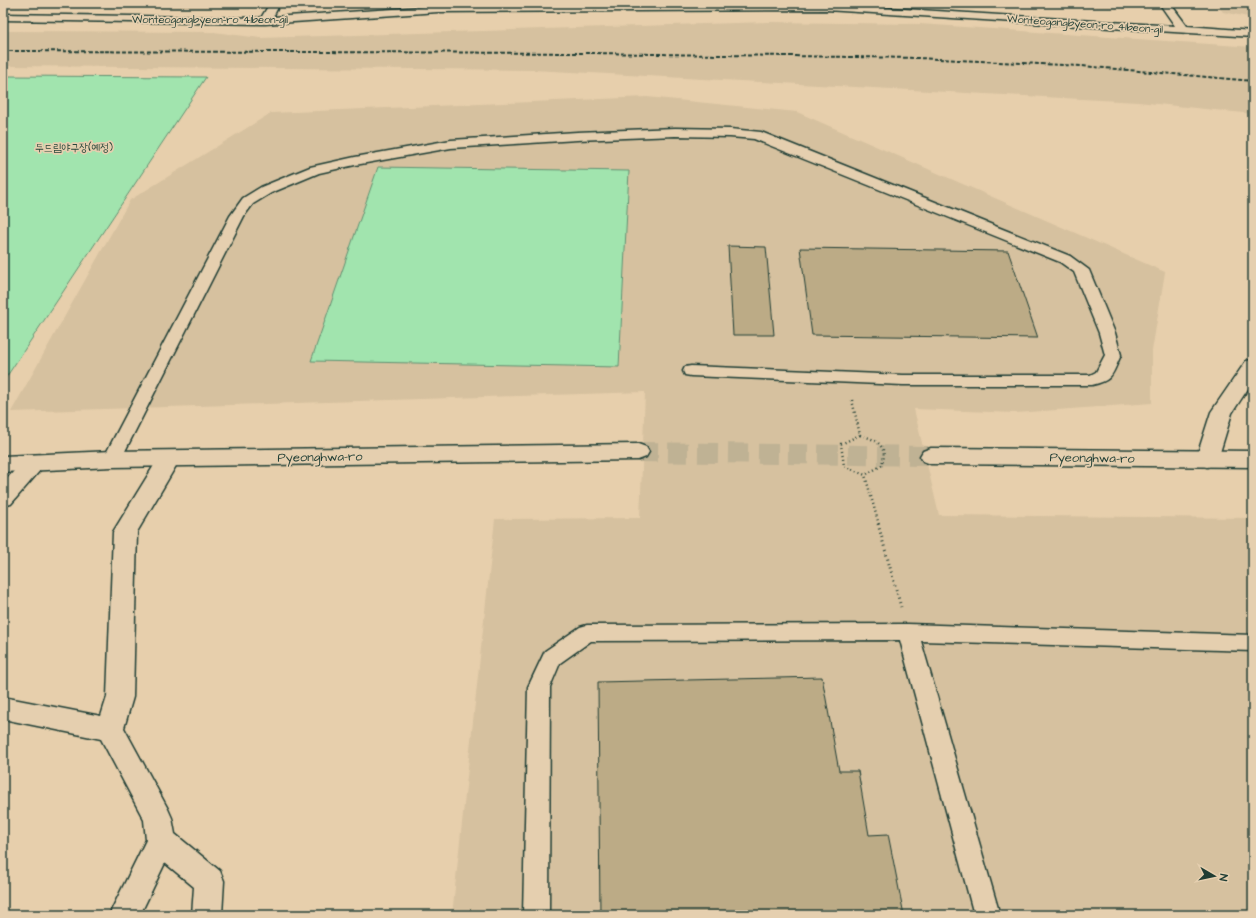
<svg xmlns="http://www.w3.org/2000/svg" width="1256" height="918" viewBox="0 0 1256 918" font-family="'Architects Daughter','Poor Story',sans-serif">
	<style>
		.built { fill: #d6c19f }
		.green { fill: #a1e4ae; stroke: #609071 }
		.building { fill: #bcab86; stroke: #1f3d34 }
		.lines { fill: none; stroke-linecap: round; stroke-linejoin: round }
		.secondary-tunnel { stroke: #bfb294; stroke-width: 20; stroke-dasharray: 20 10; stroke-linecap: butt }
		.lane-casing { stroke: #1f3d34; stroke-width: 3 }
		.street-casing { stroke: #1f3d34; stroke-width: 3 }
		.secondary-casing { stroke: #1f3d34; stroke-width: 3 }
		.path-far1 { stroke: #1f3d34; stroke-width: 2.5; stroke-dasharray: 1 3; stroke-linecap: butt }
		.path { stroke: #1f3d34; stroke-width: 3; stroke-dasharray: 1 3.5; stroke-linecap: butt }
		.lane { fill: #e5cfaf; fill-rule: evenodd }
		.street { fill: #e5cfaf; fill-rule: evenodd }
		.secondary { fill: #e5cfaf; fill-rule: evenodd }
		.rail { stroke: #1f3d34; stroke-width: 2; stroke-dasharray: 4 2; stroke-linecap: butt }
		.labels { text-anchor: middle; dominant-baseline: central; stroke-width: 3.5; stroke-linejoin: round; paint-order: stroke }
		.far-street-label { font-size: 11px; fill: #1f3d34; stroke: #e5cfaf }
		.far-park-label { font-size: 11px; fill: #26453a; stroke: #e5cfaf }
		.street-label { font-size: 13px; fill: #1f3d34; stroke: #e5cfaf }
	</style>
	<rect width="100%" height="100%" fill="#e7cfac"/>
	<filter id="ink" filterUnits="userSpaceOnUse"><feTurbulence type="fractalNoise" baseFrequency=".025" numOctaves="2"/><feDisplacementMap in="SourceGraphic" scale="8" xChannelSelector="R" yChannelSelector="G"/><feConvolveMatrix kernelMatrix="1 2 1 2 8 2 1 2 1" color-interpolation-filters="sRGB"/></filter>
	<g filter="url(#ink)">
		<path class="built" d="M3,3H504L316,9L3,7Z
			M989,3H1124L1128,9Z
			M1215,3H1253V18L1223,12Z
			M768,22L920,24L1253,47V114L1138,102L533,70L3,66V31L214,32L260,38Z
			M647,97L797,112L1165,272L1152,351V403L1016,413L914,409L939,515L1253,518V915H452L495,519L640,518L645,392L11,412L130,200L271,113Z"/>
		<path class="green" d="M3,76L206,77L3,382Z
			M378,167L629,171L619,367L311,361Z"/>
		<path class="building" d="M728,246L766,247L774,335H733Z
			M800,248L1008,251L1038,338L812,335Z
			M822,677L839,771H858L869,835L888,834L904,915H600L598,682Z"/>
		<g class="lines">
			<path class="secondary-tunnel" d="M638,452L931,456"/>
			<g class="lane-casing">
				<path id="lane" d="M270,3H280L273,17L438,6L826,4L1175,26L1159,3H1170L1187,26L1253,31V37L826,10L438,12L265,24L3,20V14L261,18Z
					M675,128L730,129L761,132L1070,256L1089,270L1115,333L1121,355C1112,374 1114,380 1092,385H903L691,376L685,375L683,371L685,367L691,366L903,375H1090L1096,372L1105,355L1099,333L1074,272L1060,262L754,139L730,137L675,136L577,140L451,148L355,165L319,173L271,193L253,204L244,216L121,459L118,463L112,465L106,463L103,459L230,216L243,198L261,187L310,167L355,157L451,140L577,132Z
					M908,624L1253,635V651L921,641L1000,915H974L900,640L591,641L560,663L550,687L549,915H523L528,687L545,651L580,627L587,625Z"/>
			</g>
			<g class="street-casing">
				<path id="street" d="M1253,360V381L1232,413L1218,459L1215,464L1207,467L1199,464L1196,459L1211,412L1246,361Z
					M169,451L177,454L180,459L137,532L133,697L124,728L168,809L172,818L175,834L220,871L224,881L222,915H192L194,887L165,863L140,915H109L146,840L144,820L101,739L3,719V697L101,716L107,697L113,532L161,454Z
					M34,455L42,458L45,463L42,468L11,504L3,506V483L26,458Z"/>
			</g>
			<g class="secondary-casing">
				<path id="secondary" d="M638,444L646,447L649,452L646,457L638,460L112,467L3,472V456L112,451Z
					M931,448L1253,451V467L931,464L923,461L920,456L923,451Z"/>
			</g>
			<path class="path-far1" d="M852,400L860,435L841,444L844,466L865,475L879,525
				M860,435C876,439 890,447 881,466L865,475"/>
			<path class="path" d="M878,524L901,607"/>
			<use href="#lane" class="lane"/>
			<use href="#street" class="street"/>
			<use href="#secondary" class="secondary"/>
			<path class="rail" d="M3,51L591,53L918,58L1082,66L1253,81"/>
		</g>
	</g>
	<g class="labels">
		<g class="far-street-label">
			<text x="210" y="19">Wonteogangbyeon-ro 41beon-gil</text>
			<text transform="translate(1085 24) rotate(4)">Wonteogangbyeon-ro 41beon-gil</text>
		</g>
		<g class="far-park-label">
			<text x="74" y="147">두드림야구장(예정)</text>
		</g>
		<g class="street-label">
			<text transform="translate(320 457) rotate(-1)">Pyeonghwa-ro</text>
			<text transform="translate(1092 458) rotate(1)">Pyeonghwa-ro</text>
		</g>
	</g>
	<rect width="1256" height="918" fill="none" stroke="#e5cfaf" stroke-width="16"/>
	<rect x="8" y="8" width="1240" height="902" fill="none" stroke="#1f3d34" stroke-width="1.5" filter="url(#ink)"/>
	<g transform="translate(1214 876) rotate(99)" stroke="#e5cfaf" stroke-width="3" paint-order="stroke">
	<path d="M0-3L7 15L0 10L-7 15Z" fill="#1f3d34"/>
	<text y="-6" font-size="11" font-weight="bold" text-anchor="middle" fill="#1f3d34">N</text>
	</g>
</svg>
